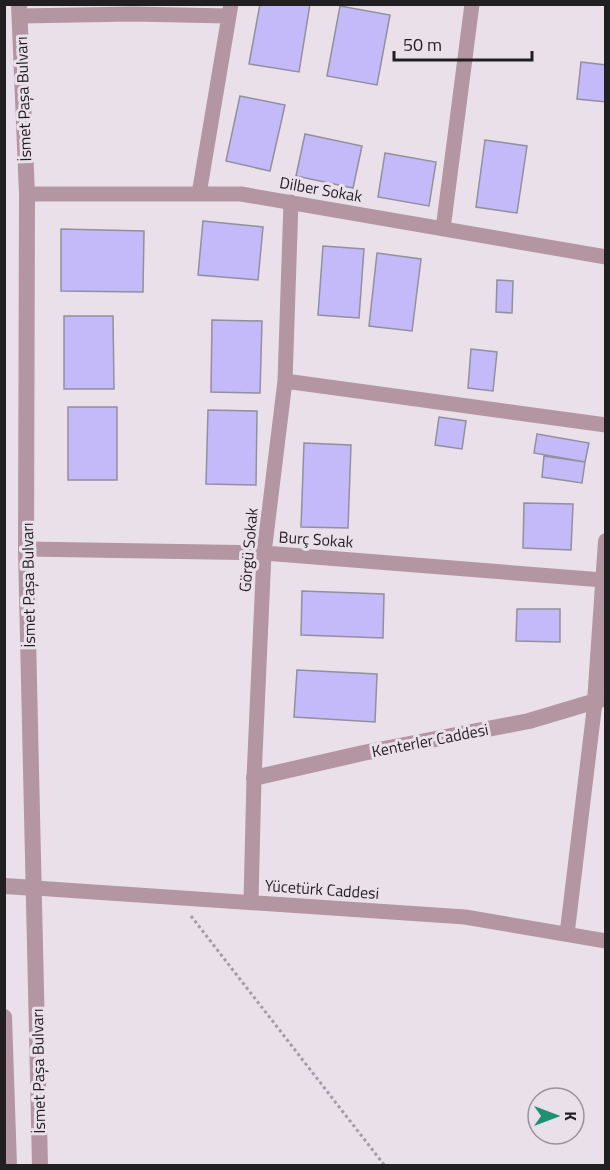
<svg xmlns="http://www.w3.org/2000/svg" width="610" height="1170" viewBox="0 0 610 1170" font-family="'Titillium Web',sans-serif">
	<style>
		.building { fill: #c4bafa; stroke: #91909c; stroke-width: 1.5 }
		.lines { fill: none; stroke-linecap: round; stroke-linejoin: round }
		.path { stroke: #a39ca4; stroke-width: 3; stroke-dasharray: 3 3; stroke-linecap: butt }
		.minor { stroke: #b495a2; stroke-width: 15 }
		.tertiary { stroke: #b495a2; stroke-width: 16 }
		.labels { text-anchor: middle; dominant-baseline: central; stroke-width: 6; stroke-linejoin: round; paint-order: stroke }
		.street-label { font-size: 16px; fill: #221f23; stroke: #e9e0ea }
	</style>
	<rect width="100%" height="100%" fill="#e9e0ea"/>
	<path class="building" d="M260,4H310L299,72L249,64Z
		M340,6L390,15L377,85L327,76Z
		M581,62L606,65V102L577,99Z
		M240,96L285,105L270,171L226,161Z
		M305,134L362,146L353,188L296,176Z
		M485,140L527,146L517,213L476,207Z
		M385,153L436,162L429,206L378,197Z
		M203,221L263,227L258,280L198,275Z
		M61,229L144,231L143,292L61,291Z
		M323,246L364,249L359,318L318,315Z
		M377,253L421,259L412,331L369,326Z
		M497,280L513,281L512,313L496,312Z
		M64,316H113L114,389H64Z
		M212,320L262,321L260,393L211,392Z
		M471,349L497,352L493,391L468,388Z
		M68,407H117V480H68Z
		M208,410L257,411L256,485L206,484Z
		M439,417L466,421L462,449L435,445Z
		M537,434L589,443L585,462L534,453Z
		M304,443L351,445L348,528L301,527Z
		M544,456L585,462L582,483L542,477Z
		M524,503L573,504L571,550L523,548Z
		M302,591L384,594L383,638L301,635Z
		M517,609H560V642L516,641Z
		M297,670L377,674L375,722L294,717Z"/>
	<g class="lines">
		<path class="path" d="M191,916L385,1166"/>
		<path class="minor" d="M20,16L133,14L228,16
			M27,194H241L606,257
			M199,194L231,4
			M443,229L472,4
			M285,381L606,425
			M26,549L264,553L603,580
			M35,888L465,917L606,941
			M251,901L254,778L264,553L285,381L291,202
			M567,934L595,702"/>
		<path class="tertiary" d="M19,4L27,194L26,549L40,1166
			M595,702L606,541
			M254,778L363,753L529,721L606,698
			M4,886L35,888
			M4,1017L9,1166"/>
	</g>
	<g class="labels">
		<g class="street-label">
			<text transform="translate(23 99) rotate(-92)">İsmet Paşa Bulvarı</text>
			<text transform="translate(321 189) rotate(10)">Dilber Sokak</text>
			<text transform="translate(316 539) rotate(4)">Burç Sokak</text>
			<text transform="translate(248 550) rotate(-85)">Görgü Sokak</text>
			<text transform="translate(28 585) rotate(-91)">İsmet Paşa Bulvarı</text>
			<text transform="translate(430 740) rotate(-11)">Kenterler Caddesi</text>
			<text transform="translate(322 889) rotate(4)">Yücetürk Caddesi</text>
			<text transform="translate(38 1071) rotate(-91)">İsmet Paşa Bulvarı</text>
		</g>
	</g>
	<rect width="610" height="1170" fill="none" stroke="#221f23" stroke-width="12"/>
	<g transform="translate(556 1116) rotate(90)"><circle r="28" fill="#e9e0ea" stroke="#99939a" stroke-width="1.5"/>
	<path d="M0-4.5L10 22L0 15L-10 22Z" fill="#1f9071"/>
	<text y="-9" font-size="16" font-weight="bold" text-anchor="middle" fill="#221f23">K</text>
	</g>
	<path d="M394 51v9h138v-9" fill="none" stroke="#221f23" stroke-width="3"/>
	<text x="403" y="51" font-size="18" fill="#221f23" stroke="#e9e0ea" stroke-width="4.5" paint-order="stroke">50 m</text>
</svg>
